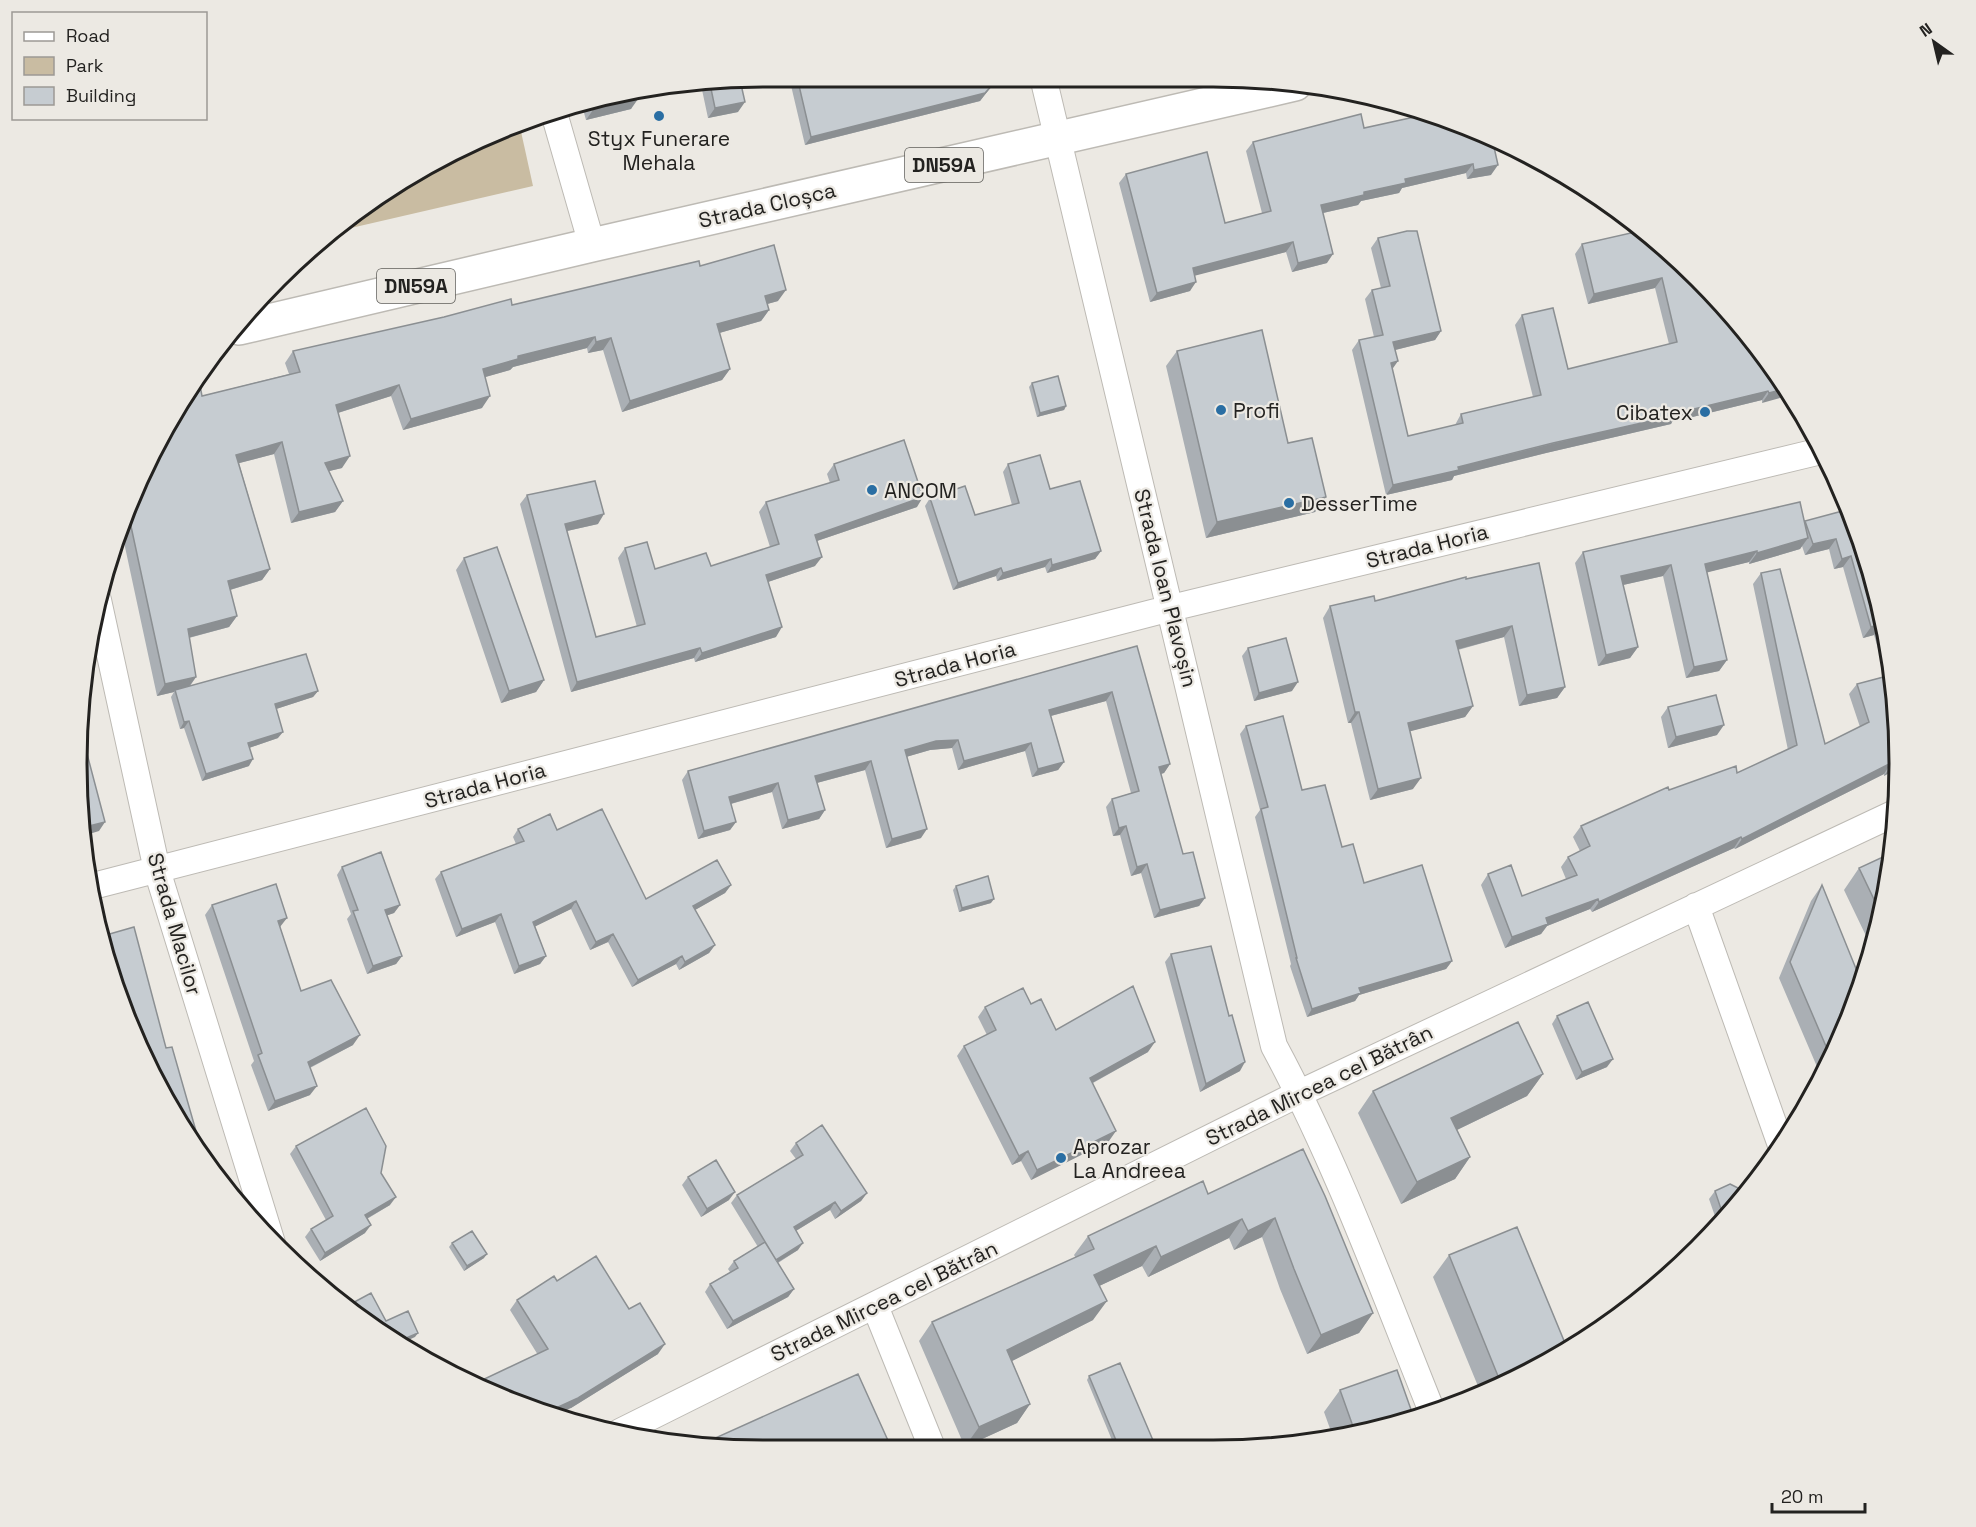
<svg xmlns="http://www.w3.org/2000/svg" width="1976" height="1527" viewBox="0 0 1976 1527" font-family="'Space Grotesk',sans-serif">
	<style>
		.green { fill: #c9bca2 }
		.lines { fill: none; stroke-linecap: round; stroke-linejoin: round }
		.street-casing { stroke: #bdbab4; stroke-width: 28 }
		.primary-casing { stroke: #bdbab4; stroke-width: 36 }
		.street { stroke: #fff; stroke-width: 26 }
		.primary { stroke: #fff; stroke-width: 33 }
		.wall { fill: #aaafb4 }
		.shaded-wall { fill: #8b8f92 }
		.building { fill: #c6ccd1; stroke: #8b8f92; stroke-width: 1.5 }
		.poi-dot { fill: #2a6ea3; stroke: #ece9e3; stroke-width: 2 }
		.labels { text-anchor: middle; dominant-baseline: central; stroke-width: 4.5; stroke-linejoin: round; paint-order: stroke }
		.shield { fill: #ece9e3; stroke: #5f5e5a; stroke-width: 1.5 }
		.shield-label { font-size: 20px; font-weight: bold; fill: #232220 }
		.poi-label { font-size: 21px; fill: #232220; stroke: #ece9e3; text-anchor: start }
		.street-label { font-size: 21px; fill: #232220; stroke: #ece9e3 }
		.rim { fill: none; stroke: #232220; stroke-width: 3 }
	</style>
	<rect width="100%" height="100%" fill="#ece9e3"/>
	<path class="green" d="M520,127L533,186L338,231L420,169Z"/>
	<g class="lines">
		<g class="street-casing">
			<path id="street" d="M1043,77L1274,1046C1337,1163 1383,1290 1433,1414
				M554,113L592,245
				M98,600L157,870L272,1243
				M93,886L1171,608L1821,451
				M1696,906L1782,1148
				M875,1306L931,1445
				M620,1432L1300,1093L1895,813"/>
		</g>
		<g class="primary-casing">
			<path id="primary" d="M239,328L592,245L1295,84"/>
		</g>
		<use href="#street" class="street"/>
		<use href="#primary" class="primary"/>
	</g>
	<path class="wall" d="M789,77H992L994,83L980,101L805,145Z
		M740,80L738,112L708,118L701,85Z
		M637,93L631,109L586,120L581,102L585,100Z
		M1428,114L1491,175L1467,179L1466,173L1402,188L1399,193L1361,201L1358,205L1323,213L1327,263L1292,272L1286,252L1195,275L1190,291L1150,302L1119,183L1126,174L1225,223L1262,213L1246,151L1253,142L1364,128Z
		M1644,230L1784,382L1762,403V400L1672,422L1671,424L1546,453L1454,476L1452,480L1386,495L1352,350L1359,340L1374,337L1365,299L1372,290L1381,288L1371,248L1378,238L1441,331L1435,340L1395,350L1392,369L1408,436L1455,425L1461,414L1533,397L1515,325L1522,315L1568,369L1669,344L1655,288L1588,304L1575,254L1582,244Z
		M700,266L778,301L767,304L769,310L761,321L719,333L730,369L722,380L622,412L603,350L588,353L587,348L513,367L510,370L485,377L482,408L403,430L391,396L338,413L342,468L329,471L343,501L335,512L291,523L274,454L239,463L270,569L262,580L230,590L237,616L229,627L189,638L196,677L190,686L318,691L313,697L276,709L278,738L249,748V766L202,781L184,728L180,729L171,697L174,692L157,696L122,533L168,420L202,396L289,374L285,363L293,351Z
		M1177,351L1288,443L1326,497L1315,512L1206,538L1166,366Z
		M1032,383L1066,406L1064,410L1037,417L1029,387Z
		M834,464L917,507L817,541L815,566L768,582L776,637L695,662L694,658L571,692L520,504L527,495L598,524L567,531L596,637L637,627L618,558L625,548L655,569L711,566L770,547L759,512L766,502L830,483L827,474Z
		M1008,464L1050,489L1101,551L1095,559L1047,573L1045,567L997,581L996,576L953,590L925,506L930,498L975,515L1012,505L1003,472Z
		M1850,509L1886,630L1899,767L1884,776V774L1735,849L1734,848L1592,912L1590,909L1547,926L1541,934L1505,948L1481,885L1488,874L1522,896L1566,879L1561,867L1568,857L1580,851L1573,837L1581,826L1669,790L1737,773L1788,750L1753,584L1761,573L1825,744L1860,727L1849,694L1857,684L1886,676L1874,635L1863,638L1843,567L1834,569L1829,549L1805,555L1802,546L1800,549L1749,564V562L1707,572L1727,660L1719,671L1686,678L1663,576L1623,585L1638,647L1630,658L1598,666L1575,563L1583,552L1805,522Z
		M464,558L544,680L536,692L501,703L456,570Z
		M1539,563L1565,687L1557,698L1519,706L1504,637L1458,650L1473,706L1465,717L1410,731L1413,789L1370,800L1351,723H1348L1323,618L1330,606L1375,601L1466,579Z
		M1137,646L1170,764L1164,773L1161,774L1183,854L1205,898L1199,906L1154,918L1141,873L1131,876L1120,835L1113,836L1106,807L1112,799L1131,793L1106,701L1051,716L1064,762L1058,770L1032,777L1025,751L958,770L952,748L930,750L906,757L921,838L886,848L865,770L817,783L825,810L819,819L782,829L772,792L731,804L736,822L730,830L698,839L682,780L688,771Z
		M1248,648L1292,691L1254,701L1242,656Z
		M1668,707L1717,735L1668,748L1661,717Z
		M1246,726L1302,790L1342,847L1364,883L1452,961L1446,969L1359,995L1355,1001L1307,1017L1290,966L1291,964L1255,817L1260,810L1240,734Z
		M518,829L557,830L646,899L731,885L725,893L695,910L715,945L709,953L679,970L676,964L632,987L608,942L590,950L571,909L535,926L546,956L540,964L514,974L495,922L456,937L435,879L441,872L516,844L513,837Z
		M342,867L400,905L394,913L387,915L402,956L396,964L367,974L347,919L351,914L337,875Z
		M1859,868L1886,898L1874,937L1868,940L1844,890Z
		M1822,885L1847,1027L1821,1076L1779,978L1811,901Z
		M956,886L991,903L959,912L953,890Z
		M212,905L280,927L301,991L353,1045L310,1068V1095L268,1111L251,1065L254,1061L205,915Z
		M1171,954L1240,1071L1200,1092L1165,962Z
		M1031,1004L1056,1030L1148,1052L1093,1083L1109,1141L1031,1180L1021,1161L1012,1165L957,1056L964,1046L987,1035L978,1017L985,1007Z
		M1557,1016L1607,1067L1576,1080L1552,1024Z
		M1543,1074L1527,1096L1457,1130L1470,1157L1455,1179L1401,1204L1358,1113L1373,1091Z
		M796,1143L867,1193L861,1201L835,1219L830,1210L796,1231L798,1250L778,1263L794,1289L788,1297L727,1329L705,1292L710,1284L730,1272L728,1269L734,1261L758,1247L731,1203L737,1195L796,1159L790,1151Z
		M296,1146L381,1173L390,1205L367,1219L365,1233L320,1261L305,1237L311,1229L326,1220L290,1154Z
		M1303,1149L1373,1313L1359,1333L1307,1354L1280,1289L1262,1237L1234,1250L1229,1238L1148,1277L1142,1266L1099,1286L1093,1320L1012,1361L1030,1404L1017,1423L969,1445H964L919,1341L932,1322L1076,1258L1074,1255L1088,1236L1208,1194Z
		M688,1177L729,1200L701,1217L682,1185Z
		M1715,1191L1746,1192L1718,1225L1709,1199Z
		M452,1243L484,1258L464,1271L449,1247Z
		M1449,1255L1567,1348L1480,1391L1433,1277Z
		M557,1281L658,1354L571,1408L510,1310L517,1300Z
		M1089,1376L1155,1445H1114L1087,1380Z
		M1340,1390L1414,1418L1333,1437L1324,1412Z
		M713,1439L890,1445H709Z"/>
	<path class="shaded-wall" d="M994,83L980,101L805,145L811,137Z
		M638,99L631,109L586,120L593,110Z
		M745,102L738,112L708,118L715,108Z
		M1473,164L1466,173L1402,188L1399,193L1361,201L1358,205L1314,215L1321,205L1405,179Z
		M1498,165L1491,175L1467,179L1474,170Z
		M1293,242L1286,252L1186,278L1193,268Z
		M1333,254L1327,263L1292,272L1298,263Z
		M1662,278L1655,288L1588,304L1594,294Z
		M1196,282L1190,291L1150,302L1157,293Z
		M786,290L778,301L757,307L765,296Z
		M769,310L761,321L709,336L717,324Z
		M1441,331L1435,340L1387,352L1393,342Z
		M595,337L587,348L513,367L510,370L475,380L483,369L518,356Z
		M611,338L603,350L588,353L596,342Z
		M1398,361L1391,371V363Z
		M730,369L722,380L622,412L630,401Z
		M399,385L391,396L328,416L336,405Z
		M1787,388L1791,395L1762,403L1769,393Z
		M1768,391L1762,400L1672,422L1671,424L1546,453L1454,476L1452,480L1386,495L1393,485L1458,467Z
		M490,396L482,408L403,430L411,419Z
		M1066,406L1064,410L1037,417L1040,413Z
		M282,442L274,454L228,466L236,455Z
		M350,456L342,468L317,474L325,463Z
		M923,497L917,507L808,544L815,535Z
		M1326,497L1315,512L1206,538L1217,522Z
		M343,501L335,512L291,523L299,512Z
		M604,514L598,524L558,533L565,524Z
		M1808,538L1800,549L1749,564L1757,553Z
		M1836,539L1829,549L1805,555L1813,544Z
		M1101,551L1095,559L1047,573L1052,565Z
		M1757,551L1749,562L1697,575L1705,564Z
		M1851,556L1843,567L1834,569L1842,559Z
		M822,557L815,566L759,585L766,575Z
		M1051,559L1045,567L997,581L1003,573Z
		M1671,565L1663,576L1614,587L1621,576Z
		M1001,568L996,576L953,590L958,583Z
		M270,569L262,580L220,593L228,581Z
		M237,616L229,627L180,640L188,629Z
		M1881,624L1874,635L1863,638L1871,627Z
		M1512,626L1504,637L1448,652L1456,641Z
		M782,627L776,637L695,662L702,653Z
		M1638,647L1630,658L1598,666L1606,655Z
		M700,648L694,658L571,692L577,682Z
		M1727,660L1719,671L1686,678L1694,667Z
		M196,677L188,688L175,690L174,692L157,696L165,684Z
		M544,680L536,692L501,703L509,691Z
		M1298,682L1292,691L1254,701L1259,693Z
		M1565,687L1557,698L1519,706L1527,695Z
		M318,691L313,697L270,711L275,704Z
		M1112,692L1106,701L1043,718L1049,710Z
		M1473,706L1465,717L1400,734L1408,723Z
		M1355,712H1359L1351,723H1348Z
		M189,721L184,728L180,729L184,722Z
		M1724,725L1717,735L1668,748L1676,737Z
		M283,732L278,738L243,750L248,743Z
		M958,740L952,748L930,750L899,759L905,750L936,741Z
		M1031,743L1025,751L958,770L964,761Z
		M253,759L249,766L202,781L206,774Z
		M871,761L865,770L809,785L815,776Z
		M1899,761V767L1884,776L1892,765Z
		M1064,762L1058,770L1032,777L1038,769Z
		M1891,763L1884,774L1735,849L1742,839Z
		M1170,764L1164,773L1153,776L1159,767Z
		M1421,778L1413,789L1370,800L1378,789Z
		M778,783L772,792L723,806L729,797Z
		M825,810L819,819L782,829L788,820Z
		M105,822L99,831L86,835L85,827Z
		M736,822L730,830L698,839L704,831Z
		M1126,826L1120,835L1113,836L1119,828Z
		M927,829L921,838L886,848L892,839Z
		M1741,837L1734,848L1592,912L1599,902Z
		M1147,864L1141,873L1131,876L1137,867Z
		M731,885L725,893L688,914L693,906Z
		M1205,898L1199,906L1154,918L1160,910Z
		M994,899L991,903L959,912L962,908Z
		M1598,899L1590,909L1547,926L1541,934L1505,948L1512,937L1546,918Z
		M576,901L571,909L528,930L533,922Z
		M400,905L394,913L380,918L385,910Z
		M501,914L495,922L456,937L462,929Z
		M287,918L280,927L278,921Z
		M1878,926L1874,937L1868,940Z
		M613,934L608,942L590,950L596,942Z
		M715,945L709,953L679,970L685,962Z
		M402,956L396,964L367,974L373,966Z
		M546,956L540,964L514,974L519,966Z
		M682,956L676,964L632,987L638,980Z
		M1452,961L1446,969L1359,995L1355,1001L1307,1017L1312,1009L1359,988Z
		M360,1035L353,1045L301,1072L308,1062Z
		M1155,1042L1148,1052L1083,1088L1090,1078Z
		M1613,1059L1607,1067L1576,1080L1582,1072Z
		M1245,1062L1240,1071L1200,1092L1206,1084Z
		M1543,1074L1527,1096L1436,1140L1451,1118Z
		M317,1086L310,1095L268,1111L275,1101Z
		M1116,1131L1109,1141L1031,1180L1037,1170Z
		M1028,1151L1021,1161L1012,1165L1019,1156Z
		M1470,1157L1455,1179L1401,1204L1417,1182Z
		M735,1192L729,1200L701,1217L707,1209Z
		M867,1193L861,1201L835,1219L841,1211Z
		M396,1197L390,1205L359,1223L365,1215Z
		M835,1202L830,1210L789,1235L794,1227Z
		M1275,1218L1262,1237L1234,1250L1248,1231Z
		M1242,1219L1229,1238L1148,1277L1161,1257Z
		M371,1225L365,1233L320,1261L325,1253Z
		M803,1243L798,1250L770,1267L775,1260Z
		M1156,1246L1142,1266L1080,1295L1094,1275Z
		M487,1254L484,1258L464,1271L467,1266Z
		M794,1289L788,1297L727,1329L733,1321Z
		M1107,1301L1093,1320L994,1370L1007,1350Z
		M1373,1313L1359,1333L1307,1354L1321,1335Z
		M418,1333L415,1337L400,1344L397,1342Z
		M665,1344L658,1354L571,1408L553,1416L543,1414Z
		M1030,1404L1017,1423L969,1445H966L979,1427Z"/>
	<path class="building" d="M797,77H992L994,83L985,93L811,137Z
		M740,80L745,102L715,108L710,84Z
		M637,93L638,99L593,110L590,99Z
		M1361,114L1364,128L1428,114L1492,138L1498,165L1474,170L1473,164L1405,179L1406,183L1364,192V195L1321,205L1333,254L1298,263L1293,242L1193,268L1196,282L1157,293L1126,174L1207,152L1225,223L1271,211L1253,142Z
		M1644,230L1699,278L1784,382L1787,388L1769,393L1768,391L1677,413V415L1553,443L1458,467L1459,470L1393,485L1359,340L1383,335L1372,290L1390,286L1378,238L1407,231H1417L1441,331L1393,342L1398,361L1391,363L1408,436L1463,423L1461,414L1541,395L1522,315L1553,308L1568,369L1677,342L1662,278L1594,294L1582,244Z
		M774,245L786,290L765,296L769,310L717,324L730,369L630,401L611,338L596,342L595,337L518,356V359L483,369L490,396L411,419L399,385L336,405L350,456L325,463L343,501L299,512L282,442L236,455L270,569L228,581L237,616L188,629L196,677L165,684L129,517L168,420L199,380L202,396L300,372L293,351L444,317L511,299L512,305L699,261L700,266Z
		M1262,330L1288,443L1312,438L1326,497L1217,522L1177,351Z
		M1058,376L1066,406L1040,413L1032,383Z
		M904,440L923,497L815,535L822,557L766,575L782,627L702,653L700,648L577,682L527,495L595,481L604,514L565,524L596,637L645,624L625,548L647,542L655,569L706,553L711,566L779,544L766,502L839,480L834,464Z
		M1040,455L1050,489L1080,481L1101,551L1052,565L1051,559L1003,573L1001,568L958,583L930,498L965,486L975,515L1019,503L1008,464Z
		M1800,502L1808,538L1757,553V551L1705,564L1727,660L1694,667L1671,565L1621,576L1638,647L1606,655L1583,552Z
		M1850,509L1886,630L1888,650L1881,624L1871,627L1851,556L1842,559L1836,539L1813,544L1805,521Z
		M497,547L544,680L509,691L464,558Z
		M1539,563L1565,687L1527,695L1512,626L1456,641L1473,706L1408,723L1421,778L1378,789L1359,712H1355L1330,606L1374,596L1375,601L1466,577V579Z
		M1780,569L1825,744L1869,722L1857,684L1891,675L1899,761L1892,765L1891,763L1742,839L1741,837L1599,902L1598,899L1546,918L1548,924L1512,937L1488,874L1511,865L1522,896L1577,875L1568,857L1590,846L1581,826L1668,787L1669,790L1736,766L1737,773L1797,745L1761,573Z
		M1286,638L1298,682L1259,693L1248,648Z
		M1137,646L1170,764L1159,767L1183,854L1193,852L1205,898L1160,910L1147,864L1137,867L1126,826L1119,828L1112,799L1139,791L1112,692L1049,710L1064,762L1038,769L1031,743L964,761L958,740L936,741L905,750L927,829L892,839L871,761L815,776L825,810L788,820L778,783L729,797L736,822L704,831L688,771Z
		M306,654L318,691L275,704L283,732L248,743L253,759L206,774L189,721L184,722L175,690Z
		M1716,695L1724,725L1676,737L1668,707Z
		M1283,716L1302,790L1325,785L1342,847L1353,844L1364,883L1422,865L1452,961L1359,988L1361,993L1312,1009L1296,958H1297L1261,809L1268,807L1246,726Z
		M81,731L105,822L85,827L76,764Z
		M602,809L646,899L717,860L731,885L693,906L715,945L685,962L682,956L638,980L613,934L596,942L576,901L533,922L546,956L519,966L501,914L462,929L441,872L524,841L518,829L550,814L557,830Z
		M381,852L400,905L385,910L402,956L373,966L353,911L358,910L342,867Z
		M1885,856L1889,867L1886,898L1881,914L1859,868Z
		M988,876L994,899L962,908L956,886Z
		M276,884L287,918L278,921L301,991L331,980L360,1035L308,1062L317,1086L275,1101L258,1055L262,1053L212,905Z
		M1822,885L1861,981L1847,1027L1831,1058L1790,962Z
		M134,927L166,1048L172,1047L204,1159L192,1145L129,1027L100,942L99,937Z
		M1211,946L1229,1016L1232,1015L1245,1062L1206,1084L1171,954Z
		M1133,986L1155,1042L1090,1078L1116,1131L1037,1170L1028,1151L1019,1156L964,1046L996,1030L985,1007L1023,988L1031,1004L1041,999L1056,1030Z
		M1588,1002L1613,1059L1582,1072L1557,1016Z
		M1518,1022L1543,1074L1451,1118L1470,1157L1417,1182L1373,1091Z
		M366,1108L386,1146L381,1173L396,1197L365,1215L371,1225L325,1253L311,1229L333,1216L296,1146Z
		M822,1125L867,1193L841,1211L835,1202L794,1227L803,1243L776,1260L737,1195L803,1155L796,1143Z
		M1303,1149L1325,1196L1373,1313L1321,1335L1294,1269L1275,1218L1248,1231L1242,1219L1161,1257L1156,1246L1094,1275L1107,1301L1007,1350L1030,1404L979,1427L932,1322L1094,1249L1088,1236L1203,1181L1208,1194Z
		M716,1160L735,1192L707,1209L688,1177Z
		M1730,1184L1746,1192L1724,1218L1715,1191Z
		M1517,1227L1567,1348L1500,1381L1449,1255Z
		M472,1231L487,1254L467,1266L452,1243Z
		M765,1242L794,1289L733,1321L710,1284L738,1268L734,1261Z
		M596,1256L629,1309L640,1303L665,1344L578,1398L543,1414L478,1382L548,1349L517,1300L554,1276L557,1281Z
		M371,1293L386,1321L408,1311L418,1333L397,1342L382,1335L347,1306Z
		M1120,1363L1155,1445H1118L1089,1376Z
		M1397,1370L1414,1418L1355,1432L1340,1390Z
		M858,1374L890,1445H716L713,1439Z"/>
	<g class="poi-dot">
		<circle cx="659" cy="116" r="6"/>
		<circle cx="1221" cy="410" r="6"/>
		<circle cx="1705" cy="412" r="6"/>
		<circle cx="872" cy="490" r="6"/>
		<circle cx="1289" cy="503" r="6"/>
		<circle cx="1061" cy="1158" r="6"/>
	</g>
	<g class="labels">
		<g class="shield">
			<rect x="905" y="148" width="78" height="34" rx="4.5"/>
			<rect x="377" y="269" width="78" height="34" rx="4.5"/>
		</g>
		<g class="shield-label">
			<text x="944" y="165">DN59A</text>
			<text x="416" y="286">DN59A</text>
		</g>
		<g class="poi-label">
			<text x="659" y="138" text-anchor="middle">Styx Funerare<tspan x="659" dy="24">Mehala</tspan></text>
			<text x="1233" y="410">Profi</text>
			<text x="1693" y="412" text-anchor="end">Cibatex</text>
			<text x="884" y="490">ANCOM</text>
			<text x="1301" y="503">DesserTime</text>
			<text x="1073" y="1146">Aprozar<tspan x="1073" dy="24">La Andreea</tspan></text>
		</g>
		<g class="street-label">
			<text transform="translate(767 205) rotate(-13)">Strada Cloșca</text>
			<text transform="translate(1427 546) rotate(-14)">Strada Horia</text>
			<text transform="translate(1166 588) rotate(76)">Strada Ioan Plavoșin</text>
			<text transform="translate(955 664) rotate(-15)">Strada Horia</text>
			<text transform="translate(485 785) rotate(-15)">Strada Horia</text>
			<text transform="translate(175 924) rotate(74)">Strada Macilor</text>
			<text transform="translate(1319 1085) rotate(-26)">Strada Mircea cel Bătrân</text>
			<text transform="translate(884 1301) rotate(-26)">Strada Mircea cel Bătrân</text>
		</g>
	</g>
	<path d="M0 0H1976V1527H0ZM763 87H1213A676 676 0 0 1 1889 763V764A676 676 0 0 1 1213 1440H763A676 676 0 0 1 87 764V763A676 676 0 0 1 763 87Z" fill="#ece9e3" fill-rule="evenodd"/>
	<path class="rim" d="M763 87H1213A676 676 0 0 1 1889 763V764A676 676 0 0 1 1213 1440H763A676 676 0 0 1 87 764V763A676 676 0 0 1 763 87Z"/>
	<rect x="12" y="12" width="195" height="108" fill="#ece9e3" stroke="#9c9995" stroke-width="1.5"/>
	<rect x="24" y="32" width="30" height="9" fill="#ffffff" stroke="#9c9995" stroke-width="1.5"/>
	<text x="66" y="42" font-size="18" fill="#232220">Road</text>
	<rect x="24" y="57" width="30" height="18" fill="#c9bca2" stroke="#9c9995" stroke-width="1.5"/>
	<text x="66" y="72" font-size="18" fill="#232220">Park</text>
	<rect x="24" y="87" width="30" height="18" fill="#c6ccd1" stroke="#9c9995" stroke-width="1.5"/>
	<text x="66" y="102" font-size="18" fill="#232220">Building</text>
	<g transform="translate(1934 42) rotate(326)" stroke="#ece9e3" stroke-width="4.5" paint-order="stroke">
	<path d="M0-4.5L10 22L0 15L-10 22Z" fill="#232220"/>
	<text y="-9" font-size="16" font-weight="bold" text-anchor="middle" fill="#232220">N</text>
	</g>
	<path d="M1772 1503v9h93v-9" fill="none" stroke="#232220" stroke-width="3"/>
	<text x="1781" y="1503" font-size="18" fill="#232220" stroke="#ece9e3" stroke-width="4.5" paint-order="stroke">20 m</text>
</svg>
